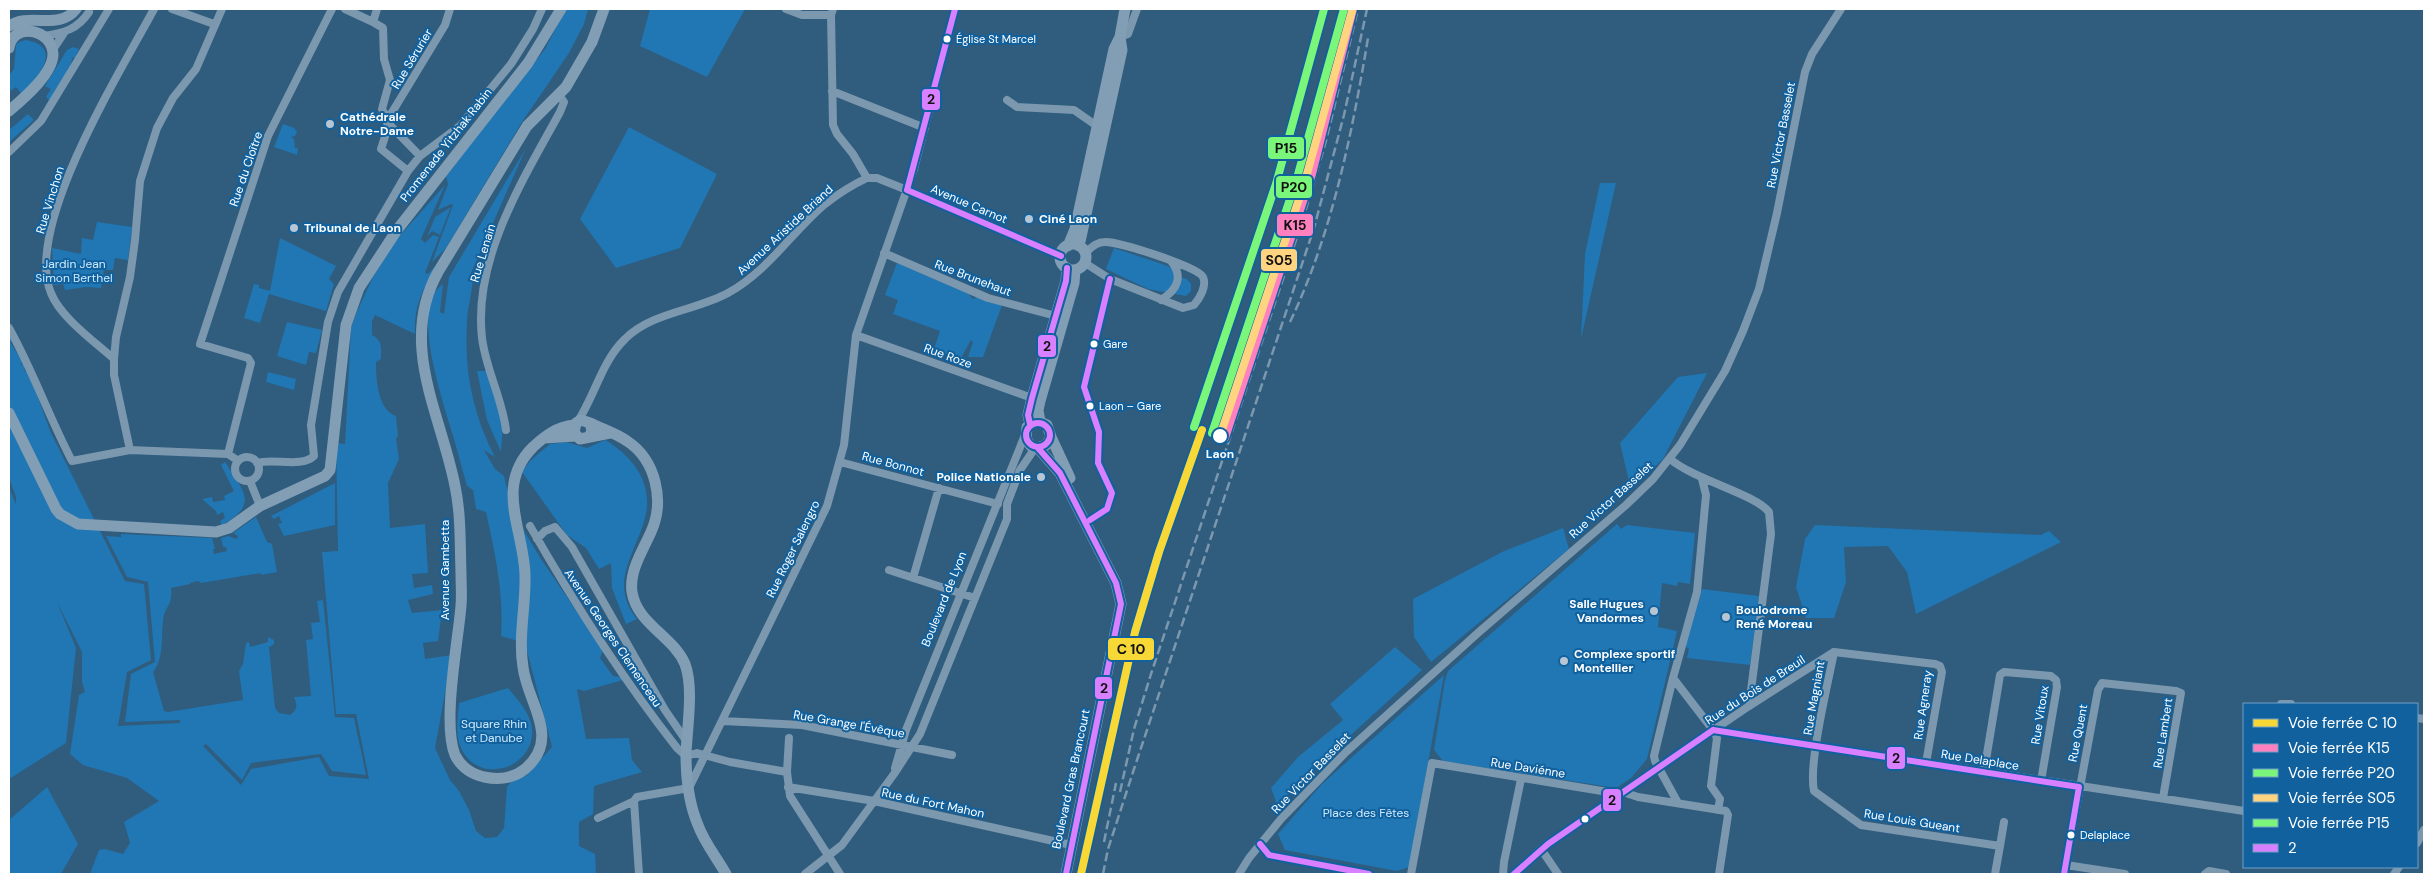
<svg xmlns="http://www.w3.org/2000/svg" width="2433" height="883" viewBox="0 0 2433 883" font-family="'DM Sans',sans-serif">
	<style>
		.green { fill: #2077b3 }
		.lines { fill: none; stroke-linecap: round; stroke-linejoin: round }
		.street { stroke: #7b98ae; stroke-width: 8 }
		.secondary { stroke: #829eb4; stroke-width: 11 }
		.rail { stroke: #7b98ae; stroke-width: 2.5; stroke-dasharray: 9 4; stroke-linecap: butt }
		.bus-1-casing { stroke: #10619e; stroke-width: 10 }
		.bus-1 { stroke: #d880ff; stroke-width: 6 }
		.rail-1-casing { stroke: #10619e; stroke-width: 11 }
		.rail-2-casing { stroke: #10619e; stroke-width: 11 }
		.rail-3-casing { stroke: #10619e; stroke-width: 11 }
		.rail-4-casing { stroke: #10619e; stroke-width: 11 }
		.rail-5-casing { stroke: #10619e; stroke-width: 11 }
		.rail-1 { stroke: #f7d836; stroke-width: 8 }
		.rail-2 { stroke: #ff80bf; stroke-width: 8 }
		.rail-3 { stroke: #7af77a; stroke-width: 8 }
		.rail-4 { stroke: #fed481; stroke-width: 8 }
		.rail-5 { stroke: #7af77a; stroke-width: 8 }
		.bus-dot { fill: #fff; stroke: #10619e; stroke-width: 2 }
		.poi-dot { fill: #b7c6d2; stroke: #10619e; stroke-width: 2 }
		.labels { text-anchor: middle; dominant-baseline: central; stroke-width: 4; stroke-linejoin: round; paint-order: stroke }
		.bus-label { font-size: 11px; fill: #fff; stroke: #10619e; text-anchor: start }
		.street-label { font-size: 12px; fill: #fff; stroke: #10619e }
		.poi-label { font-size: 12px; font-weight: bold; fill: #fff; stroke: #10619e; text-anchor: start }
		.park-label { font-size: 12px; fill: #ceebfe; stroke: #10619e }
		.stop-label { font-size: 12px; font-weight: bold; fill: #fff; stroke: #10619e }
		.line-badge { stroke: #10619e; stroke-width: 2 }
		.pale-badge-label { font-size: 14px; text-anchor: middle; font-weight: bold; fill: #111 }
	</style>
	<rect width="100%" height="100%" fill="#305c7e"/>
	<path class="green" d="M566,9H588L584,24L569,53L522,122L446,248L432,262L453,205L451,204L438,210L448,184L446,176L545,49Z
		M650,9H745L707,77L640,46Z
		M26,40C65,47 37,78 22,95L16,87L9,92V75L14,69L16,45L19,42Z
		M73,47L79,49L75,58L73,57L69,69L67,68L68,71L63,80L61,79L62,82L57,90H55L50,101L46,97L51,89L45,86L67,50Z
		M28,114L34,120L9,142V130Z
		M283,124L294,128L297,132L295,136L291,137L294,139L295,148H298L297,155L274,147Z
		M629,127L717,174L680,248L616,268L580,219Z
		M526,148L467,282L473,278C472,294 467,309 467,324C464,371 473,415 495,457L484,450L495,469L504,476L510,501L524,531L541,559L603,650L600,658L613,676L620,677L623,680L584,691L577,689L586,739L629,738L632,760L642,772L594,786L593,814L579,822V846L595,854L596,874H90L99,850L105,849L123,854L130,843L124,822L159,801L127,778L83,765L70,754L79,695L85,692L82,682V652L57,602L76,648L66,743L9,779V488L16,504V497L9,478V334L13,340L10,342L22,361L21,365L24,364L25,372L27,371L30,376L51,433L125,581L144,584L151,660L127,672L118,726L180,723V720L125,722L131,674L155,662L148,582L127,577L106,536L121,537V534L212,538L215,549H213L214,554L227,551L226,547H223L221,538L228,536L237,539L238,536L233,533L256,517L267,542L272,544L277,572L261,575V573L201,583L198,581L190,583V584L171,588C173,608 164,605 163,622C161,638 164,659 153,672L164,711L168,712L243,700L239,671L243,664L246,643L249,642L250,647L268,642V637L274,640V644L269,647L275,708L279,713L290,715C297,710 298,706 294,697L311,696L306,640L313,639L311,623L320,622L317,601L323,600L335,717L354,718L366,775L332,771L321,754L251,763L242,780L206,744L203,746L241,785L251,769L319,757L329,776L369,779L356,714H336L322,552L338,551L336,443L345,444L351,328L356,314L372,279L396,240L445,185L421,239L425,243L433,235L439,237L425,273L428,274L437,264C423,290 414,304 415,334L375,315L372,321V335C383,340 381,349 381,359L376,362C376,380 378,410 396,416L398,436L396,438L399,459L388,483L390,528L425,524L428,573L412,574L414,588L432,585L433,594L408,600L412,613L442,610L438,641L423,643L425,659L452,655L435,748L450,780L459,791L469,810L476,831L485,838L497,837L504,828L507,787L511,782L526,776L552,747L525,643L501,636C504,594 495,553 486,512L476,509L473,490L467,486C461,465 456,444 449,423C441,393 410,306 443,284L440,312L444,314L449,277Z
		M1600,183H1616L1581,339L1585,254Z
		M451,207L440,235L432,231L427,237L435,217Z
		M97,222L132,227L128,260L115,258L113,270H104L101,288L86,287L65,290L63,284L54,285L52,248L81,254L82,238L93,240Z
		M280,238L336,266L329,279L334,284L326,311L269,294L260,323L244,318L254,284L259,285V288L270,291Z
		M1114,248L1168,266L1174,270L1175,276L1187,279L1191,284V291L1186,296L1148,289L1106,269Z
		M897,263L969,294L973,299L977,297L1002,305L983,357H968L973,342L971,340L960,360L938,350L936,354L933,352L940,331L893,314L898,300L885,295Z
		M287,322L322,330L316,353L309,352L306,365L277,356Z
		M477,371H487L503,422L501,452L487,420Z
		M268,372L296,379L294,390L266,382Z
		M1707,373L1663,459L1631,490L1620,443L1678,377Z
		M605,440C633,456 654,484 645,518C636,553 608,583 637,619L626,624L612,588L611,563L599,569L586,548L567,535L522,472L530,461L550,444L566,442L587,448Z
		M225,462C243,491 260,504 222,525L220,521L225,518L223,512L217,515L216,511L202,499L212,497L213,502L225,500L224,496L234,491L221,465Z
		M335,483V525L284,536L278,524L282,523L279,516L274,519L271,516Z
		M1617,524L1621,529L1627,525L1695,533L1690,584L1678,582L1677,586L1662,583L1658,627L1677,631L1647,759L1631,778L1616,788L1443,761L1434,750L1445,680L1448,671Z
		M1815,525L2041,535L2049,531L2061,542L1916,614L1907,572L1888,546L1844,547L1846,582L1834,618H1806L1796,587L1805,539Z
		M1563,528L1569,549L1431,662L1414,637L1413,599L1504,551Z
		M1702,589L1759,596L1750,665L1687,658L1689,649L1684,645Z
		M1395,647L1422,670L1292,789L1278,807L1271,788L1298,757L1343,720L1330,704Z
		M1444,675L1409,867L1397,871L1285,850L1278,834L1322,784Z
		M508,688C517,699 527,709 531,723C541,763 485,788 463,752C454,737 458,718 459,703Z
		M47,787L78,844L61,874H9V820Z"/>
	<g class="lines">
		<path class="street" d="M172,9L214,24
			M345,9L373,22
			M377,9L373,22L383,28L384,59L390,80L382,109C392,125 386,132 381,149L408,171L420,156L460,126L511,64L533,29L542,9
			M786,9L802,15H831
			M833,9L831,15L833,125L837,134L853,154L867,178
			M44,36C64,33 78,29 89,12
			M1120,37L1128,34L1137,9
			M52,51L64,33
			M832,91L925,128
			M1007,100L1017,107L1074,110L1097,126
			M388,119L445,25L450,9
			M389,124L420,156
			M9,152L41,121L109,9
			M867,178H877L907,190L1061,256
			M884,253L988,298L1056,316
			M1085,263L1110,279L1183,308L1194,305C1200,298 1207,286 1203,277C1199,267 1117,241 1105,242C1096,242 1091,248 1085,253
			M1161,300C1177,290 1184,277 1171,261
			M9,328C33,371 49,417 72,461L130,450L228,454L237,460
			M856,335L1032,398
			M114,359L116,337L130,277L135,240L140,181L157,128L173,98L196,69L222,9
			M578,421C595,395 602,361 625,339C652,312 695,311 728,293C768,271 791,233 825,204C838,194 852,185 867,178
			M506,430C502,398 486,370 482,338C473,258 523,180 560,112L564,102L559,95
			M130,450L114,375V359C95,342 60,317 51,293C23,227 122,69 154,9
			M228,454L251,363L248,358L200,344L268,136L332,9
			M235 469a12 12 0 1 1 24 0a12 12 0 1 1-24 0Z
			M1670,459C1695,480 1755,494 1769,512L1771,534L1749,706
			M840,462L998,504
			M257,463C274,458 301,468 314,456L311,425L328,322L338,292L408,171
			M1702,479L1706,495L1697,592L1673,678L1713,730L1717,738L1711,786L1720,799L1718,810
			M250,481L260,506
			M530,526C574,603 622,678 677,748L686,756L697,753L730,762L787,772
			M537,539L545,531L555,527L572,547L665,710L687,742
			M889,570L975,598
			M913,578L939,488
			M1834,652C1828,684 1808,763 1814,791L1861,825L2000,846L1995,874
			M1834,652L1935,664L1940,666L1942,672L1926,763
			M1673,678L1654,756L1655,761L1678,803
			M2281,704H2291
			M2417,718L2424,719
			M722,721L802,725L952,755
			M1713,730L2244,811
			M789,738L787,772L790,796L840,874
			M895,768L906,730L1025,435
			M1984,772L2000,675L2004,672L2051,676L2056,680L2057,687L2041,781
			M788,787L874,801L1071,845
			M1623,792L1638,797L1726,811L1728,815L1719,874
			M634,801L639,874
			M598,818L634,801L637,797L689,788L827,506L844,445L856,335L914,169L955,9
			M2417,843L2424,830
			M1260,844L1269,855L1369,874
			M2000,846L2004,822
			M1541,849L1558,874
			M2066,865L2125,874
			M805,874L842,845L894,774L920,734L1007,519V504L1020,470L1035,448
			M1239,874L1249,858L1281,819L1346,752L1479,632L1626,505L1653,479L1680,445L1725,371L1743,331L1759,289L1777,213L1805,72L1812,54L1841,9
			M1411,874L1432,763L1620,794
			M1503,874L1504,862L1521,779
			M1514,874L1541,849L1640,780L1749,706L1834,652
			M2064,874L2098,690L2102,683L2176,691L2181,693L2163,798
			M2205,874L2209,871L2226,874
			M2394,874L2399,867"/>
		<path class="secondary" d="M9,26C30,12 59,31 76,9
			M9,48C13,21 52,29 53,54C53,74 23,99 9,111
			M1060 257a13 13 0 1 1 26 0a13 13 0 1 1-26 0Z
			M1068,246L1075,229L1114,49L1120,37L1125,9
			M1079,246L1122,50L1120,37
			M9,413L56,509L60,514L78,524L216,532L229,528L260,506L325,476L330,470L346,325L359,288L397,230L528,63L561,9
			M1040,422L1038,410L1040,401L1074,283L1075,270
			M590,423C602,429 616,433 627,441C656,460 665,501 651,532C643,550 629,571 632,592C637,624 673,636 685,664C694,688 687,728 686,754C686,777 689,804 698,825C704,842 717,858 726,874
			M1030,424L1028,415L1032,398L1066,281L1067,268
			M574,425C557,427 546,435 533,447C494,486 524,530 525,575C526,606 518,636 523,667C527,703 562,738 525,769C514,778 499,780 484,777C471,774 461,767 455,755C442,723 458,642 461,606C462,595 461,584 461,573C460,544 461,514 455,486C441,414 398,344 438,272L527,126L566,87L592,42L604,9
			M589,437L592,431L590,423L581,420L576,423L574,433L580,439L610,433
			M1051,437L1070,478
			M545,438L575,436
			M1038,448L1046,445L1051,437L1047,425C1040,421 1034,421 1027,427L1026,439L1031,446L1038,448L1060,473L1116,583L1121,604L1066,874"/>
		<path class="rail" d="M1274,178L1320,9
			M1290,322C1332,234 1352,134 1368,38
			M1120,792L1134,729L1151,674L1303,219L1326,141L1358,9
			M1104,842L1116,783
			M1103,874L1108,849L1134,769L1314,228L1344,115L1367,9"/>
		<g class="bus-1-casing">
			<path id="bus-1" d="M907,190L955,9
				M907,190L1061,256
				M1026 435a12 12 0 1 1 24 0a12 12 0 1 1-24 0Z
				M1030,424L1028,415L1032,398L1066,281L1067,268
				M1038,448L1060,473L1116,583L1121,604L1066,874
				M1090,520L1107,509L1112,493L1098,463L1099,432L1084,387L1110,279
				M1713,730L2079,787
				M1260,844L1269,855L1369,874
				M1514,874L1548,844L1713,730
				M2064,874L2079,787"/>
		</g>
		<use href="#bus-1" class="bus-1"/>
		<g class="rail-1-casing">
			<path id="rail-1" d="M1081,874L1135,632L1159,552L1202,430"/>
		</g>
		<g class="rail-2-casing">
			<path id="rail-2" d="M1225,438L1312,174L1353,9"/>
		</g>
		<g class="rail-3-casing">
			<path id="rail-3" d="M1212,433L1297,178L1344,9"/>
		</g>
		<g class="rail-4-casing">
			<path id="rail-4" d="M1220,436L1305,181L1352,11"/>
		</g>
		<g class="rail-5-casing">
			<path id="rail-5" d="M1194,427L1276,184L1324,9"/>
		</g>
		<use href="#rail-1" class="rail-1"/>
		<use href="#rail-2" class="rail-2"/>
		<use href="#rail-3" class="rail-3"/>
		<use href="#rail-4" class="rail-4"/>
		<use href="#rail-5" class="rail-5"/>
	</g>
	<g class="bus-dot">
		<circle cx="947" cy="39" r="4.5"/>
		<circle cx="1094" cy="344" r="4.5"/>
		<circle cx="1090" cy="406" r="4.5"/>
		<circle cx="1220" cy="436" r="8"/>
		<circle cx="1585" cy="819" r="4.5"/>
		<circle cx="2071" cy="835" r="4.5"/>
	</g>
	<g class="poi-dot">
		<circle cx="330" cy="124" r="5"/>
		<circle cx="1029" cy="219" r="5"/>
		<circle cx="294" cy="228" r="5"/>
		<circle cx="1041" cy="477" r="5"/>
		<circle cx="1654" cy="611" r="5"/>
		<circle cx="1726" cy="617" r="5"/>
		<circle cx="1564" cy="661" r="5"/>
	</g>
	<g class="labels">
		<g class="bus-label">
			<text x="956" y="39">Église St Marcel</text>
			<text x="1103" y="344">Gare</text>
			<text x="1099" y="406">Laon – Gare</text>
			<text x="2080" y="835">Delaplace</text>
		</g>
		<g class="street-label">
			<text transform="translate(412 59) rotate(-59)">Rue Sérurier</text>
			<text transform="translate(1781 135) rotate(-79)">Rue Victor Basselet</text>
			<text transform="translate(446 145) rotate(-52)">Promenade Yitzhak Rabin</text>
			<text transform="translate(246 169) rotate(-71)">Rue du Cloître</text>
			<text transform="translate(50 200) rotate(-73)">Rue Vinchon</text>
			<text transform="translate(969 204) rotate(23)">Avenue Carnot</text>
			<text transform="translate(785 230) rotate(-43)">Avenue Aristide Briand</text>
			<text transform="translate(483 253) rotate(-73)">Rue Lenain</text>
			<text transform="translate(973 278) rotate(21)">Rue Brunehaut</text>
			<text transform="translate(948 356) rotate(20)">Rue Roze</text>
			<text transform="translate(893 464) rotate(15)">Rue Bonnot</text>
			<text transform="translate(1611 500) rotate(-42)">Rue Victor Basselet</text>
			<text transform="translate(793 549) rotate(-64)">Rue Roger Salengro</text>
			<text transform="translate(445 570) rotate(-90)">Avenue Gambetta</text>
			<text transform="translate(944 599) rotate(-68)">Boulevard de Lyon</text>
			<text transform="translate(613 638) rotate(56)">Avenue Georges Clemenceau</text>
			<text transform="translate(1755 690) rotate(-33)">Rue du Bois de Breuil</text>
			<text transform="translate(1814 698) rotate(-80)">Rue Magniant</text>
			<text transform="translate(1923 705) rotate(-82)">Rue Agneray</text>
			<text transform="translate(2040 715) rotate(-81)">Rue Vitoux</text>
			<text transform="translate(849 724) rotate(10)">Rue Grange l'Évêque</text>
			<text transform="translate(2078 733) rotate(-79)">Rue Quent</text>
			<text transform="translate(2163 733) rotate(-81)">Rue Lambert</text>
			<text transform="translate(1980 760) rotate(9)">Rue Delaplace</text>
			<text transform="translate(1528 768) rotate(9)">Rue Daviénne</text>
			<text transform="translate(1311 773) rotate(-46)">Rue Victor Basselet</text>
			<text transform="translate(1071 779) rotate(-78)">Boulevard Gras Brancourt</text>
			<text transform="translate(933 803) rotate(12)">Rue du Fort Mahon</text>
			<text transform="translate(1912 821) rotate(9)">Rue Louis Gueant</text>
		</g>
		<g class="poi-label">
			<text x="340" y="117">Cathédrale<tspan x="340" dy="14">Notre-Dame</tspan></text>
			<text x="1039" y="219">Ciné Laon</text>
			<text x="304" y="228">Tribunal de Laon</text>
			<text x="1031" y="477" text-anchor="end">Police Nationale</text>
			<text x="1644" y="604" text-anchor="end">Salle Hugues<tspan x="1644" dy="14">Vandormes</tspan></text>
			<text x="1736" y="610">Boulodrome<tspan x="1736" dy="14">René Moreau</tspan></text>
			<text x="1574" y="654">Complexe sportif<tspan x="1574" dy="14">Montellier</tspan></text>
		</g>
		<g class="park-label">
			<text x="74" y="264">Jardin Jean<tspan x="74" dy="14">Simon Berthel</tspan></text>
			<text x="494" y="724">Square Rhin<tspan x="494" dy="14">et Danube</tspan></text>
			<text x="1366" y="813">Place des Fêtes</text>
		</g>
		<g class="stop-label">
			<text x="1220" y="454">Laon</text>
		</g>
	</g>
	<g class="line-badge">
		<rect x="921" y="88" width="20" height="23" rx="5" fill="#d880ff"/>
		<rect x="1267" y="136" width="38" height="24" rx="5" fill="#7af77a"/>
		<rect x="1275" y="175" width="38" height="24" rx="5" fill="#7af77a"/>
		<rect x="1276" y="213" width="38" height="24" rx="5" fill="#ff80bf"/>
		<rect x="1260" y="248" width="38" height="24" rx="5" fill="#fed481"/>
		<rect x="1037" y="334" width="20" height="24" rx="5" fill="#d880ff"/>
		<rect x="1107" y="637" width="48" height="24" rx="5" fill="#f7d836"/>
		<rect x="1094" y="676" width="19" height="24" rx="5" fill="#d880ff"/>
		<rect x="1886" y="746" width="20" height="24" rx="5" fill="#d880ff"/>
		<rect x="1602" y="788" width="20" height="24" rx="5" fill="#d880ff"/>
	</g>
	<g class="pale-badge-label">
		<text x="931" y="104">2</text>
		<text x="1286" y="153">P15</text>
		<text x="1294" y="192">P20</text>
		<text x="1295" y="230">K15</text>
		<text x="1279" y="265">S05</text>
		<text x="1047" y="351">2</text>
		<text x="1131" y="654">C 10</text>
		<text x="1104" y="693">2</text>
		<text x="1896" y="763">2</text>
		<text x="1612" y="805">2</text>
	</g>
	<rect width="2433" height="883" fill="none" stroke="#ffffff" stroke-width="20"/>
	<rect x="2243" y="703" width="175" height="165" fill="#10619e" stroke="#70a0c5"/>
	<rect x="2253" y="719" width="25" height="8" fill="#f7d836" stroke="#70a0c5"/>
	<text x="2288" y="728" font-size="15" fill="#ffffff">Voie ferrée C 10</text>
	<rect x="2253" y="744" width="25" height="8" fill="#ff80bf" stroke="#70a0c5"/>
	<text x="2288" y="753" font-size="15" fill="#ffffff">Voie ferrée K15</text>
	<rect x="2253" y="769" width="25" height="8" fill="#7af77a" stroke="#70a0c5"/>
	<text x="2288" y="778" font-size="15" fill="#ffffff">Voie ferrée P20</text>
	<rect x="2253" y="794" width="25" height="8" fill="#fed481" stroke="#70a0c5"/>
	<text x="2288" y="803" font-size="15" fill="#ffffff">Voie ferrée S05</text>
	<rect x="2253" y="819" width="25" height="8" fill="#7af77a" stroke="#70a0c5"/>
	<text x="2288" y="828" font-size="15" fill="#ffffff">Voie ferrée P15</text>
	<rect x="2253" y="844" width="25" height="8" fill="#d880ff" stroke="#70a0c5"/>
	<text x="2288" y="853" font-size="15" fill="#ffffff">2</text>
</svg>
